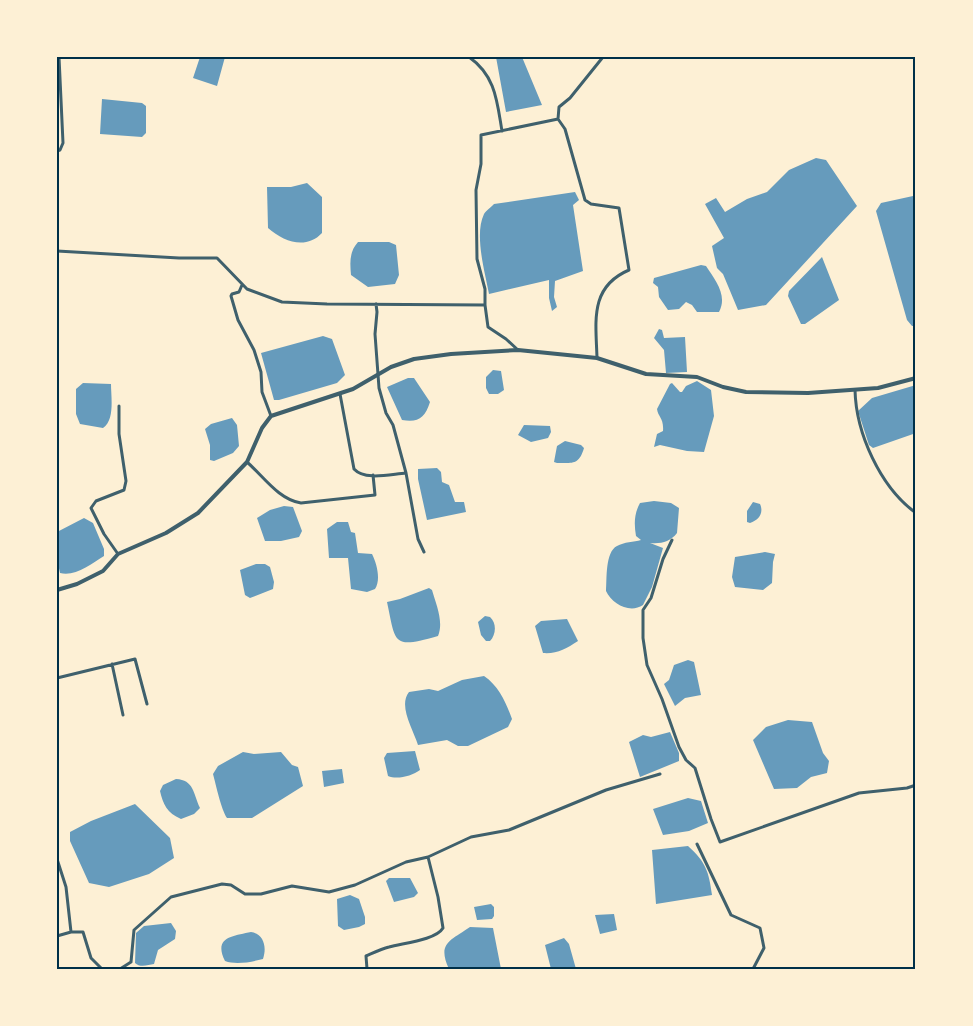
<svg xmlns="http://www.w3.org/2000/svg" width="973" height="1026" viewBox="0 0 973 1026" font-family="'Archivo Narrow',sans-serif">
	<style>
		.water { fill: #669bbc }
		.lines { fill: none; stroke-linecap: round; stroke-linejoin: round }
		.minor { stroke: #3f606c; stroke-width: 3 }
		.tertiary { stroke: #3f606c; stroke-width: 4 }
		.neatline { fill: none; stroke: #003049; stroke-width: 2 }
	</style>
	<rect width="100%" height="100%" fill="#fdf0d5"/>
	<path class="water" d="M200,57H225L217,86L193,78Z
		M496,57H522L542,105L506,112Z
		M102,99L142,103L146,106V133L142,137L100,134Z
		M816,158L826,160L857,206L766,305L738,310L723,274L717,268L712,246L724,238L705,204L716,198L725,212L747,199L767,192L789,170Z
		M307,183L322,197V233C306,250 284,242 268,228L267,187H291Z
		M575,192L579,200L573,205L583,271L555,281L554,297L557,307L552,311L549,298V280L489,294C485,272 474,235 484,214C486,211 491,207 494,204Z
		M913,196L916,212V326H912L907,320L876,211L881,203Z
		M358,242H389L396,245L399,275L395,284L368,287L351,275C350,263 349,252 358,242Z
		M822,257L839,300L805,324H801L788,296L789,291Z
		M701,265L706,266C715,280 728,295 719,312H697L692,305L686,302L679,309L668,310L659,297L658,287L653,283L654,278Z
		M659,329L662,330L664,338L685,337L687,372L666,373L664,350L654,338Z
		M323,336L332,339L345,375L337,383L279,400H274L261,353Z
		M493,370L501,371L504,390L498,394H489L486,388V377Z
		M408,378H414L430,402C425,418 418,423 402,420L387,387Z
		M697,381L711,390L714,416L704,452L687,451L660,445L654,447L657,434L663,431C664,418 658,417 657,409L670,384L672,383L680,392H682L686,386Z
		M83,383L111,384C111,397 115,420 103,428L80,424L76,414V389Z
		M916,385V433L873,448L869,445L858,411L872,398Z
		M232,418L237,425L239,446L233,453L214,461L210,460V445L205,429L211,424Z
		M524,425L550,426L551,432L548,438L531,442L518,435Z
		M565,441L581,445L584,448C579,465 573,463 557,463L554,462L557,446Z
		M437,468L441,472L442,482L449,485L455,502H464L466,512L427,520L418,479V469Z
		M654,501L671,503L679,508L677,533C670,542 661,544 650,543L663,548L652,587L643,605C630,614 612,604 606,591C607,579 605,552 617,546C624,542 634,542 641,540L636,536C634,524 634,514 640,503Z
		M753,502L760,504C764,513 759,520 750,523L747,522V511Z
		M284,506L293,507L302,531L299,537L281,541H265L257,518L270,510Z
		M84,518L93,523L104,549V556C91,564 75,577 60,573L57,559V532Z
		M337,522H348L351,532L355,533L358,553L372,554C377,564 381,580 375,589L367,592L351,589L348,558H329L327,529Z
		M765,552L775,554L773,562L772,583L763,590L735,587L732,577L735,557Z
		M256,564H265L270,567L274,582L273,589L250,598L245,595L240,570Z
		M429,588L432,590C436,604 444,622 438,636C392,649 396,644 387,602L400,599Z
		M485,616L490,617C497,623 496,635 490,641H486L481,635L478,622Z
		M567,619L578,641C566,649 557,654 543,653L535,626L541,621Z
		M688,660L694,662L701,695L685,698L675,706L664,684L669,680L674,665Z
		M484,676C499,686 506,703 512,719L508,727L468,746H458L447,740L418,745C413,729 398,706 409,692L429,689L438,691L462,680Z
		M788,720L812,722L823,753L829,761L827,773L811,777L797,788L774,789L753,740L766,727Z
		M670,732L679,753V761L640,777L629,742L643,735L651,737Z
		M415,751L420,770C412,776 397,780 388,776L384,758L387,753Z
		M243,752L254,754L281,752L292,765L298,767L303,786L252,818H227C221,809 216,785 213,774L218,766Z
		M342,769L344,783L324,787L322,771Z
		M176,779C194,780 193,793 200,808L194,814L181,819C167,813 163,804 160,791L163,785Z
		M688,798L701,801L708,823L689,831L663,835L653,809Z
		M135,804L170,838L174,858L149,874L109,887L89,883L70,841V832L91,821Z
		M688,846C706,862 709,872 712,895L656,904L652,850Z
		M389,878H410L418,893L414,897L394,902L386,881Z
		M350,895L359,899L365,917V924L359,927L344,930L338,926L337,899Z
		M491,904L494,907V916L492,919L477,920L474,907Z
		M614,914L617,930L600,934L595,915Z
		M171,923L176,931L175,939L158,950L154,964C148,965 140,968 135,963L136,933L144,926Z
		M470,927L493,928L501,969H449C437,943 450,941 470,927Z
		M251,932C264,934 267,947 263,959C251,962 236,965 225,961C213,937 233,936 251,932Z
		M564,938L569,944L576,969H551L545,945Z"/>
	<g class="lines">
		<path class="minor" d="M469,57C496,76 497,102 502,131
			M558,119L565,129L585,200L591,204L619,208L629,270C589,287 596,322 597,358
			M57,151L60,150L63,143L59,57
			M57,251L179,258H217L247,289L282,302L327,304L485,305V289L477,259L476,190L481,164V135L558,119L559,107L570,98L603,57
			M242,285L239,292L232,294L231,296L238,320L254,350L261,372L262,392L271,416
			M376,304L377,312L375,334L379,388L386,413L393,425L406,473L418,539L424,552
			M485,305L488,327L506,339L518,350
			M855,390C856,433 880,487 916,513
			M340,394L354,469C365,481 391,474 406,473
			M247,462C263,476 279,500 301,503L375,495L373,475
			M672,540L663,559L651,598L643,610V638L647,665L662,699L679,747L686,760L695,768L711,819L720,842L859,793L907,788L916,785
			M118,554L104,534L91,508L96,501L124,490L126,481L119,434V406
			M112,664L123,715
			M57,678L135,659L147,704
			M697,844L731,915L760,928L764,948L753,969
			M428,857L471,837L509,830L606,790L660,774
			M57,859L66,887L71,932
			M57,936L71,932H83L91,958L102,969
			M120,969L131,962L134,930L171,897L222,884L231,885L245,894H261L292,886L329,892L355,885L406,862L428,857L438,897L443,928C436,940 403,943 389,947C381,949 373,953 366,956L367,969"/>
		<path class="tertiary" d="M57,590L77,584L103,571L118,554L166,533L198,513L247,462L262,428L271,416L353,389L391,367L414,359L451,354L518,350L597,358L646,374L697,377L723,387L746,392L808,393L878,388L916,378"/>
	</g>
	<rect width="973" height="1026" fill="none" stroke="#fdf0d5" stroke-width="117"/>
	<rect x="58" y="58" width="856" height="910" class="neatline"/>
</svg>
